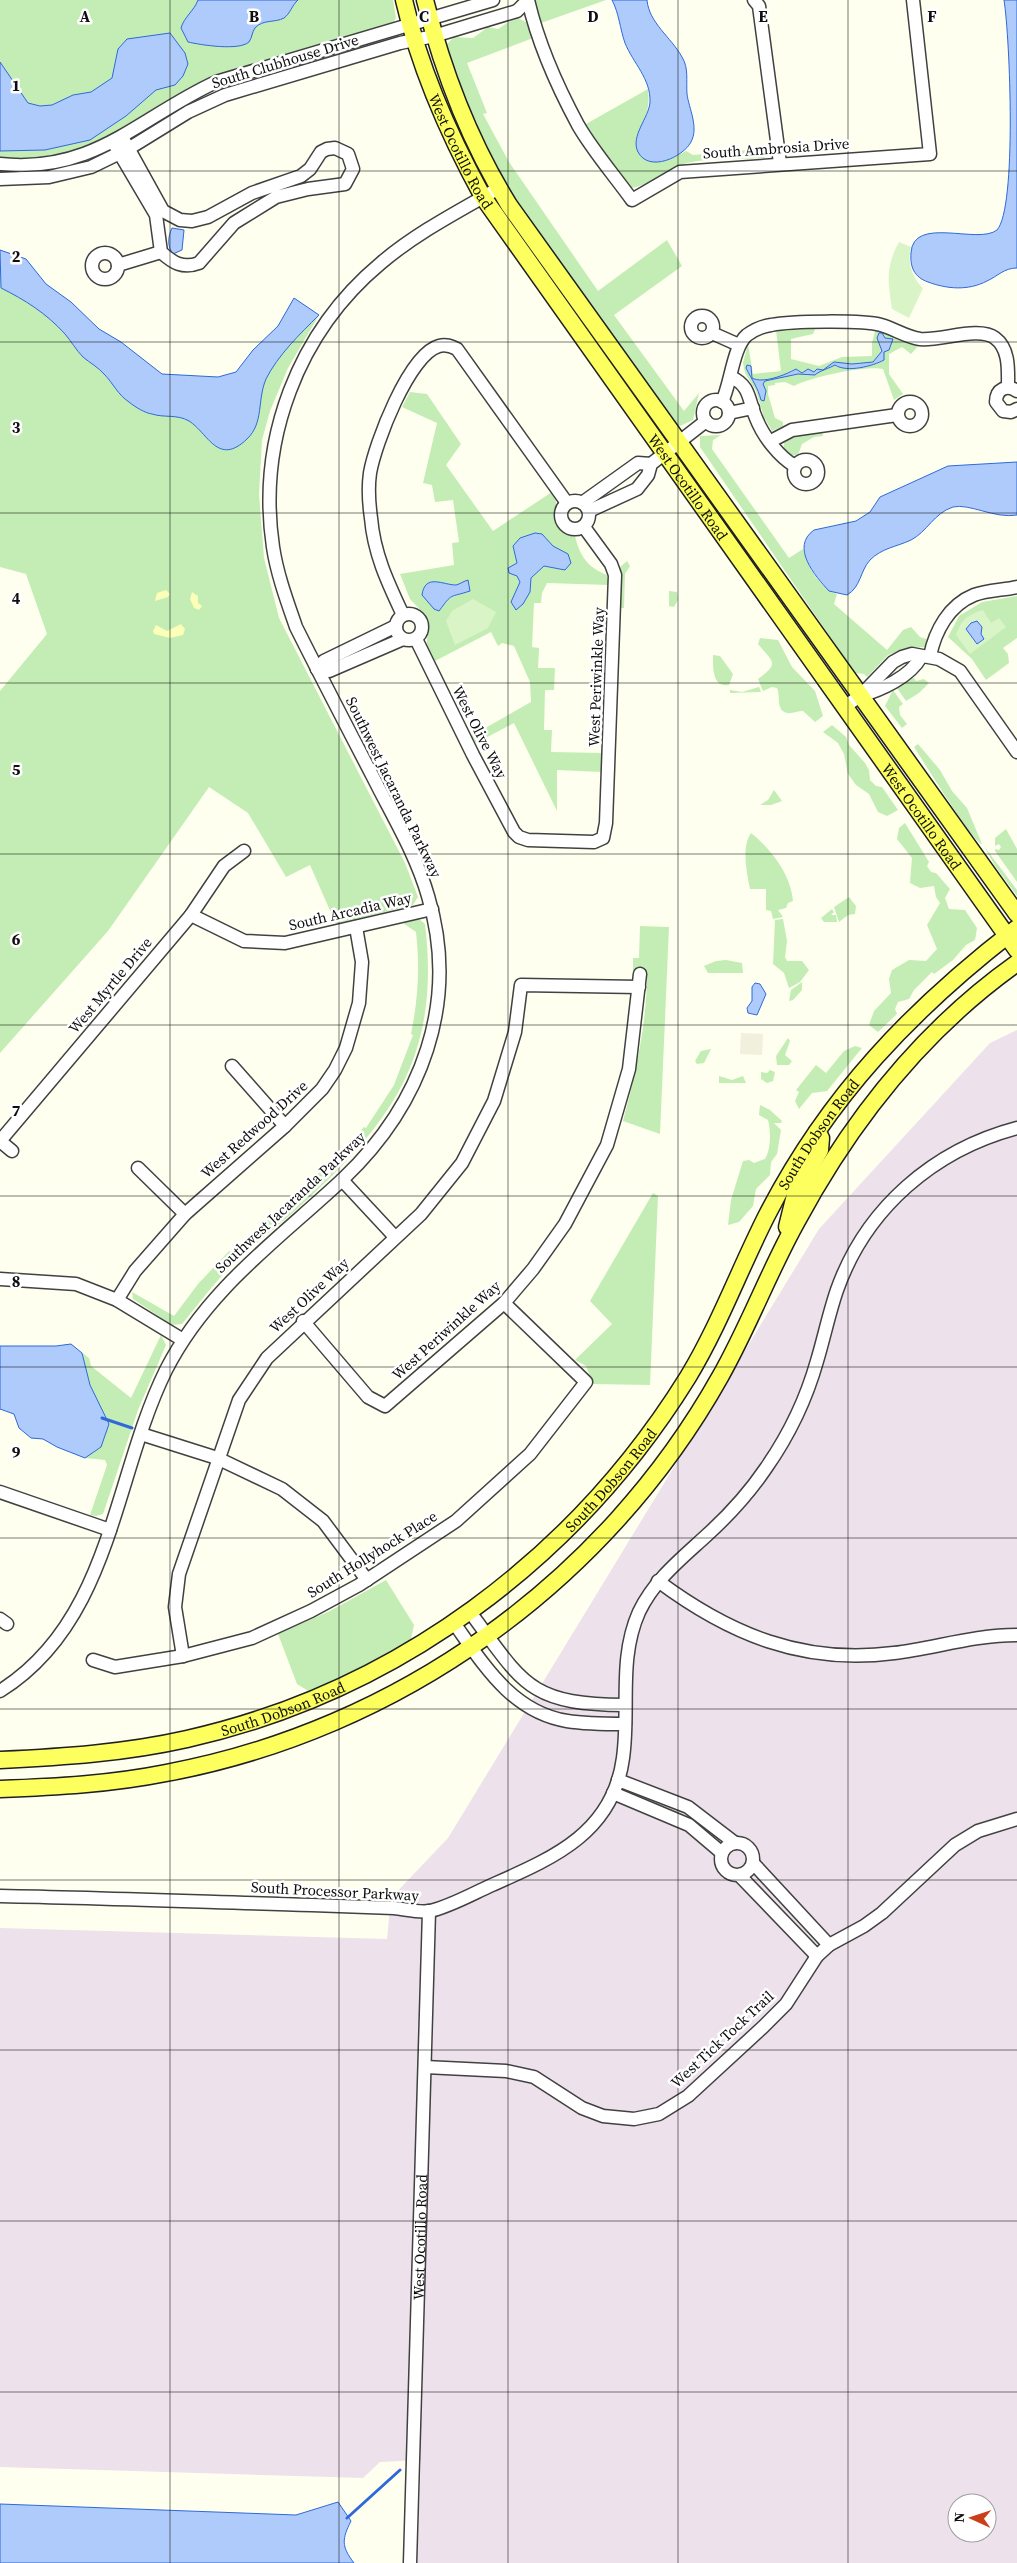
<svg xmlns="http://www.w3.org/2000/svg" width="1017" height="2563" viewBox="0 0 1017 2563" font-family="'Source Serif 4',serif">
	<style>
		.industrial { fill: #ede1ec; fill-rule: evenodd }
		.green { fill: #c3edb4 }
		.sand { fill: #fcffb7 }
		.pitch { fill: #d9f4c7 }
		.plaza { fill: #f0f0dc }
		.water { fill: #aecbfb; stroke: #2f69d9 }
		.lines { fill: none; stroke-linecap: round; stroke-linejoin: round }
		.stream { stroke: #2f69d9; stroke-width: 3 }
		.minor-casing { stroke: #414141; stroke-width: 15 }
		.major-casing { stroke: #1f1f1f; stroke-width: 19 }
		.minor { stroke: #fff; stroke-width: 12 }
		.major { stroke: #fdff5f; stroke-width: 16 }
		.grid { fill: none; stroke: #0e0e0e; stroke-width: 1; stroke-opacity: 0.55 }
		.labels { text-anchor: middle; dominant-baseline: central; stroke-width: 5; stroke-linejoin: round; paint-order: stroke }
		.street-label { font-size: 15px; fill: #0e0e0e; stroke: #fff }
		.grid-label { font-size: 16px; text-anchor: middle; font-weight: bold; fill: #0e0e0e; stroke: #fff; stroke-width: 5; stroke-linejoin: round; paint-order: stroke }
	</style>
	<rect width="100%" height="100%" fill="#feffef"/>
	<path class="industrial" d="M1017,1030V2563H417L421,2460L380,2462L363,2478L0,2467V1928L387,1939L391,1898L448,1838L819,1229L990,1043ZM957,2503H987V2533H957Z"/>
	<path class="green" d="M0,0H393L396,18L393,23L210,79L149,112L104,144L54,160H0Z
		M534,0H606L541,23Z
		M516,17L526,22L533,38L467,63L487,113L483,114L509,162L598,291L667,240L682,266L614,315L684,411L699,393L693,420L680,426L671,421L523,213L491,159L448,61L446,45L454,37L473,38L488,27L498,29Z
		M648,89C650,105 647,115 640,129L675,157L686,151L693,155L771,148L764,158C743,159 706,158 687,163C668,169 644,189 628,188L586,124Z
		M0,250L26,259L46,284L71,302L99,329L121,342L162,374L218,377L236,372L253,350L278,326L294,298L319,315L288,368L270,411L262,440L259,494L264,558L279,618L405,863L418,897L413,905L336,924L310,865L286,877L248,813L209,787L108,931L0,1053V691L47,634L26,574L0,567Z
		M876,328L903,341L920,344L911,354L902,347L889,354V374L903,394L894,400L883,369C867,365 810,377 794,386L785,382L775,383V385L768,386V394L775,418L783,422V426L772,431L764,417L756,391L745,373L743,363L748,344L753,374L781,371L776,330L815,329L813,334L791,339V359L819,366L842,357L872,356V343Z
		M410,392L427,394L461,444L446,465L493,531L552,492C563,507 548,533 575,536C580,556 587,567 607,575L609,585L547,583L542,593L541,603H534L532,647L539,648L538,668H555L554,690H545L544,730H552L551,752L603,753L602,772L557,770V811L514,723L476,743L471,736L531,702L530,682L514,646L502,643L498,646L491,632L433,662L426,647L429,625L424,614L410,599L400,574L454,565L452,543L459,542L453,500L435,502L432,485L423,483L437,423L402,407Z
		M822,431L823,436L814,437L802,444L798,455L788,456L783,449L785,439Z
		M721,435L713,440L712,449L789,558L803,549C807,566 820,588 837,594L834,604L887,650L903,630L911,627L920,637L930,640L925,647L906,648L888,655L867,677L864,674L855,673L700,447V436Z
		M627,561L630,566L625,574L624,608H621V580L619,568Z
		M669,591L677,592L678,600L674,607L669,606Z
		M1017,596V638L1003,648L1008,654L1009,663L986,680L972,659L948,637L959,616L982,602Z
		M760,638L778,640L792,667L815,691L823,716L815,722L803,711C798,711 792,714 787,713C775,710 781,695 777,688L772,687L763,691L758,679C780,663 773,662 758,644Z
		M713,655L720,656L733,674L729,685C712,688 713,667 713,655Z
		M910,678H914L916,681L924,679L929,683L919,693L906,701L897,688Z
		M759,687L761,692L730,693V690L742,692Z
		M893,690L903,704L899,707L900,715L907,724L902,728L885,706Z
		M832,725L846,737L849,745L865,763L869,770L870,780L876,786L882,787L898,810L887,816L878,812L869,794L856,785L848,774L844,754L838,743L823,732Z
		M918,744L940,770L952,791L967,808L982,844C972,841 924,762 914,747Z
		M774,790L782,801L771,805H760L768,800Z
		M905,823L929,862L927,866L931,872L936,873L950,889L945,898L949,909L965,910L977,928L975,940L966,945L953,960L934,974L932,972L914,990L909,999L898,1002L895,1009L897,1014L878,1032L869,1025L874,1011L891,993L889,979L892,970L909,960L926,961L937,949L927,925L940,903L936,897L934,886L920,888L910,883L912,858L897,839L899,828Z
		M1006,829L1017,849V882L995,851V849L999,850L1001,847L999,844L995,846V838Z
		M751,833C771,849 791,875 793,901L788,903L786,908L778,910L783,917L773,919L771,911L766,910V889H750C747,872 741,848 751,833Z
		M984,846L1017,890V896L995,866Z
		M849,897L856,906L855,914L848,915L839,922L834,907Z
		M832,909L834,912L831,915H836L837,922H824L821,918Z
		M419,919L425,924C441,1058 391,1123 297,1209C275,1229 251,1246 231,1266C213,1284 198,1305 182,1324L172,1325L133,1299L132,1292L174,1316L198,1284L229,1251L231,1252C276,1211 323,1173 364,1127L366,1128L394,1085L413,1035L411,1034C418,1000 420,967 416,932L403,923Z
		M783,919L787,941L785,957L787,961H802L809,970L800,982L789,988L784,973L773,964L775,920Z
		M640,926L669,927L660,1134L623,1121C636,1072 647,1023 647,972L633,971V958H639Z
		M726,960L742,963L743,973H708L704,966L716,961Z
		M802,982V990L793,1000L789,1001L791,990Z
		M788,1038L790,1041L785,1055L792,1061L789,1065H777L776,1056Z
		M855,1046L862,1048L827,1091L812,1093L799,1109L795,1101L799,1092L796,1090L816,1065L826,1073L844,1051Z
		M711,1049L704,1063L697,1064L695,1061L701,1051Z
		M770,1070L775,1072L773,1081L767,1083L761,1079V1072L767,1073Z
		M719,1076L732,1080L743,1076L746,1083H719Z
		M760,1105L770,1110L782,1121L781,1123H774L781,1130L777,1154L771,1162L770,1175L756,1189L753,1206L739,1222L728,1225L731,1200L743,1161L749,1160L754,1163L765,1159C771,1150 771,1130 768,1120L759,1115Z
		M653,1193L658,1196L650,1385L593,1384L586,1366L575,1360L612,1324L590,1301Z
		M161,1335L166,1345L138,1410L103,1514L96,1516L90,1515L107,1465L105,1460L85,1458L57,1447L43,1439L31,1438L19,1428L14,1414L0,1409V1346H56L71,1344L89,1358L91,1366L131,1398Z
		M386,1580L414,1625L410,1643L354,1674L310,1692L297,1684L278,1634L330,1611Z"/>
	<path class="sand" d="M166,590L170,594L168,597L155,601L157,593Z
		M192,592L198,596V603L202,606L199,610L194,608L190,599Z
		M181,624L185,629L183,635L170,638L154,634L153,631L156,625L167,631Z"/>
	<path class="pitch" d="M899,242L911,247C907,262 912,278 923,288L909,318L892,309C888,281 885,268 899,242Z
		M473,599L496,612L488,628L455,645L446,621L452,611Z
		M983,610L991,623L999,618L1006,627L970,654L956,635C962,619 967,615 983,610Z"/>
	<path class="plaza" d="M741,1033L763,1034L762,1055L740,1054Z"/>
	<path class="water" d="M198,0H298C292,5 290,14 284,18C275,23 263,19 255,28C252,32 252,38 249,42C239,51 201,45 188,42L181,28C184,17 194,11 198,0Z
		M612,0H647C649,23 671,37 682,57C689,68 686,81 687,94C689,109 699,127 691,142C683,157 649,173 638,152C630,136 649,118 650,102C651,79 633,63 625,43C620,29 619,13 612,0Z
		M1004,0H1017V268C1004,268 998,276 987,281C968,291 947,289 928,282C914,277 910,267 911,253C913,215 978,245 997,230C1017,208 1010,38 1004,0Z
		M170,33L185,53L188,64L183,76L175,85L156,90L126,116L90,140L45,150L0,151V62L28,103L40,106L52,105L73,95L91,92L112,78L118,49L127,39Z
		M172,228L184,230L182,250L173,254C167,247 168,236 172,228Z
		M0,250L26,259L46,284L71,302L99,329L121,342L162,374L218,377L236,372L253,350L278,326L294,298L319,315C300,334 278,355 266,379C257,400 264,423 247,439C218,467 208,433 189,421C177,414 164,418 152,414C145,413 135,407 129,402C118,395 113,383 104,374C98,367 90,363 83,357C76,350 71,341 65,334C46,313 25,300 1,288Z
		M879,333H882L885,338L893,339L889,350L884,352V360C873,366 847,373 835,365C830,368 819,371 815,375L798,374L765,381L763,384L766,391L764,401L761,400C758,388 752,380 746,368L747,365L751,366L752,378C763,384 785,375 796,369L802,373L808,369L814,372L817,369L823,370L834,362L852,364L873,362L882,351L877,338Z
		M1017,462V515C995,519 969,503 953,507C934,513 927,532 911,540C896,547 882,548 870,560C860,571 861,587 847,595L829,591C815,576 790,547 814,530L856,521L870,512L880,497L948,466Z
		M535,533L542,534L553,546L568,554L571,563L565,570L544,566L531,578L530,592L523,604L516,610L511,602L520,582L517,576L509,573L508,568L517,563L513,546L520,538Z
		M468,580L470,591C449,598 453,592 439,611L434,609L422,595C425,573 443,585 456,585C460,584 464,581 468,580Z
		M977,621L982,627L981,634L984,639L977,644L966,629L971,623Z
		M755,983L760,984L766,994L757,1015L748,1013L747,1008L752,1001V987Z
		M71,1344L82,1353L90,1385L109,1424L101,1447L85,1458L57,1447L43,1439L31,1438L19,1428L14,1414L0,1409V1346H56Z
		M338,2502L351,2521C342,2539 341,2546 354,2563H0V2504L296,2515Z"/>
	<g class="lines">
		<path class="stream" d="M102,1418L132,1428
			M347,2518L400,2470"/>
		<g class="minor-casing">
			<g id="minor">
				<path d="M528,0C538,43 557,86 578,125C593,151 614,175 632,200L680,172L930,154L913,0"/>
				<path d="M754,0L759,6L780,163"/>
				<path d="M113,142L156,215L161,252C173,263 183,269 199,263L234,223L276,197L308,189L345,184L353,169L348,154L335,148L327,149L321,152L310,169L301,176L252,193L208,217L192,221L180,220L163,211L122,137"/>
				<path d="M0,164C94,174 138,118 216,82L493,0"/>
				<path d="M0,179L49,177L91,167L128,149L188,112L225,95L400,43L434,36L517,11L528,0"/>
				<circle cx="105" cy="266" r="13"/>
				<path d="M118,265L161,252"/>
				<circle cx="702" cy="327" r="11"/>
				<path d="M712,333L739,345"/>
				<path d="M731,377C751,386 748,400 756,418C763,436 779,457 795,466"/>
				<path d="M1017,391C1007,384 996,389 996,402L1003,411L1011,412L1017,409"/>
				<circle cx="716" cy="413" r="13"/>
				<circle cx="910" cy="414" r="12"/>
				<path d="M722,402C731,383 733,347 747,335C754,330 763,326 771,325C791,321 863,320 881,325C895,329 906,337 920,339C941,341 979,326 995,338C1010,349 1008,371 1008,387"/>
				<path d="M729,413L753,408"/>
				<path d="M771,441L792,430L897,415"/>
				<circle cx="806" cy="472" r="12"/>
				<circle cx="575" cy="515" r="14"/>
				<path d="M582,503L638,463L651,464"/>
				<path d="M589,511L637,489L648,475L651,464L706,421"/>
				<circle cx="409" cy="627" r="13"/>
				<path d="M403,615C388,583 374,554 371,518C369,504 368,487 370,473C375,444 409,354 439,346C446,344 451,346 457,349L567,503"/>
				<path d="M416,639L473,755L514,832L519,837L528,840L594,842L603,838L606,823L615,575L611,564L584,527"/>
				<path d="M930,656C935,631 949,605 974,595C987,590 1004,590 1017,587"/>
				<path d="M317,669L329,671L403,639"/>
				<path d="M317,669L324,661L396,626"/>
				<path d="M860,696C881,690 910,677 921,657"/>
				<path d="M844,707L860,696L893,662L902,657L912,654L939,659L960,671L1017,752"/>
				<path d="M191,915L244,941L285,943L432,909"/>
				<path d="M232,1066L285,1126"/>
				<path d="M0,1141L191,915L224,866L244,851"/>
				<path d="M0,1141L12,1151"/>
				<path d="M138,1168L185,1214"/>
				<path d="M342,1180L395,1237"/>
				<path d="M0,1279L76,1284L117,1300L183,1340"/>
				<path d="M117,1300L135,1271L185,1214L285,1126L322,1089L335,1070L346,1048L359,1003L362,962L356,927"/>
				<path d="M303,1321L368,1397L385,1406L504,1303L533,1269L565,1224L607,1145L629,1069L640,974"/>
				<path d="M141,1434L217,1458L282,1489L323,1521L367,1580"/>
				<path d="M0,1492L110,1530"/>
				<path d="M658,1581C729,1634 803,1665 894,1653C935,1648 974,1635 1017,1635"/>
				<path d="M470,1612C524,1685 529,1704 625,1705"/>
				<path d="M0,1619L7,1624"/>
				<path d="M454,1623C484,1665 512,1712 567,1721C586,1724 605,1724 625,1724"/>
				<path d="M183,1656L175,1607L179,1574L239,1400L267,1358L421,1214L462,1163L494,1101L515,1032L521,985L639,987"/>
				<path d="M93,1660L115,1667L183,1656L252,1638L311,1611L359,1585L456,1521L530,1454L586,1382L504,1303"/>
				<path d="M0,1691C112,1621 113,1477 166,1370C207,1289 279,1239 343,1179C422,1104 460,1002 428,896C416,854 392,815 373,777C347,727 321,677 296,627C287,601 277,574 273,547C257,440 298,332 381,263C416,233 459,211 499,188"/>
				<path d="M618,1780L688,1807L735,1843"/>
				<path d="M613,1793L689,1825L722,1853"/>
				<circle cx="737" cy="1859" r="16"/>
				<path d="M753,1863L829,1945"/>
				<path d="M740,1876L817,1956"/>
				<path d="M0,1896C104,1898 208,1902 312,1905C339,1906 366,1907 394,1908C405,1909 419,1913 430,1911C449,1907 474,1893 492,1885C553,1858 613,1833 623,1758C630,1709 618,1659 639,1612C655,1579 681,1559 707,1535C729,1515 749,1493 766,1468C789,1435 806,1400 817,1361C824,1338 829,1313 837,1290C866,1208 934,1150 1017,1128"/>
				<path d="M425,2067L506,2071L534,2077L582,2108L603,2116L634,2119L659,2114L688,2096L763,2027L786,2004L817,1956L829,1945L864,1926L882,1913L955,1845L978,1831L1017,1819"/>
				<path id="s1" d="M410,2563L429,1911"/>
			</g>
		</g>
		<g class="major-casing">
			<g id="major">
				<path id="s2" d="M404,0C420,70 449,135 483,197L1017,950"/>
				<path d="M425,0C443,72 470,142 509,205L1017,914"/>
				<path d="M787,1227L795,1195L820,1150L821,1138L817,1132"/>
				<path id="s3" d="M0,1760C63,1757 125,1753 187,1739C396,1692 575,1559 688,1377C719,1326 740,1268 767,1215C828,1096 912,1009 1017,928"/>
				<path d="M0,1789C56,1787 111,1784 166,1773C398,1730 605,1582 720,1377C749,1326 769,1271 797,1221C851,1121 924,1029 1017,963"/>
			</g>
		</g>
		<use href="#minor" class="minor"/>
		<use href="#major" class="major"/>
	</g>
	<path class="grid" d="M170,0V2563M339,0V2563M508,0V2563M678,0V2563M848,0V2563M0,171H1017M0,342H1017M0,513H1017M0,683H1017M0,854H1017M0,1025H1017M0,1196H1017M0,1367H1017M0,1538H1017M0,1709H1017M0,1880H1017M0,2050H1017M0,2221H1017M0,2392H1017"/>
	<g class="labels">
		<g class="street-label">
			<text transform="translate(285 61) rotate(-17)">South Clubhouse Drive</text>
			<text transform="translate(776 148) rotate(-4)">South Ambrosia Drive</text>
			<text stroke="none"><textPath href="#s2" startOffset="162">West Ocotillo Road</textPath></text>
			<text stroke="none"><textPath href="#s2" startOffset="568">West Ocotillo Road</textPath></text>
			<text transform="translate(596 677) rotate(-88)">West Periwinkle Way</text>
			<text transform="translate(480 732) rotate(63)">West Olive Way</text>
			<text transform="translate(394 787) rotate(64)">Southwest Jacaranda Parkway</text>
			<text stroke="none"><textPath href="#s2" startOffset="972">West Ocotillo Road</textPath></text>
			<text transform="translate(350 911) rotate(-13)">South Arcadia Way</text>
			<text transform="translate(110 985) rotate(-50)">West Myrtle Drive</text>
			<text transform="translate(254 1129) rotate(-42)">West Redwood Drive</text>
			<text stroke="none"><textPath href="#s3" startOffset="1099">South Dobson Road</textPath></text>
			<text transform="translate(290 1202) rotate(-43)">Southwest Jacaranda Parkway</text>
			<text transform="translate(309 1295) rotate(-43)">West Olive Way</text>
			<text transform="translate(446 1330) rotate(-42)">West Periwinkle Way</text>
			<text stroke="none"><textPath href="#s3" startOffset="694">South Dobson Road</textPath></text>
			<text transform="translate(372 1554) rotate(-32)">South Hollyhock Place</text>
			<text stroke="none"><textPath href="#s3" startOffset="289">South Dobson Road</textPath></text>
			<text transform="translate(335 1891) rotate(3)">South Processor Parkway</text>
			<text transform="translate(722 2039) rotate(-43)">West Tick Tock Trail</text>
			<text stroke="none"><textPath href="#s1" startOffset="326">West Ocotillo Road</textPath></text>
		</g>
	</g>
	<g class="grid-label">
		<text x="85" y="22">A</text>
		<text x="254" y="22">B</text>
		<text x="424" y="22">C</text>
		<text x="593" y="22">D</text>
		<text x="763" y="22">E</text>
		<text x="932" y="22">F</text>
		<text x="16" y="91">1</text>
		<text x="16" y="262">2</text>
		<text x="16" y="433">3</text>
		<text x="16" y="604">4</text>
		<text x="16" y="775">5</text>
		<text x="16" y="945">6</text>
		<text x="16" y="1116">7</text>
		<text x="16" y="1287">8</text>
		<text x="16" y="1458">9</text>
	</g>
	<g transform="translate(972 2518) rotate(273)"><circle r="24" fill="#ffffff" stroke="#9f9f9f"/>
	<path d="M0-4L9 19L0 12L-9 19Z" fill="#ca3f19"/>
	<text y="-8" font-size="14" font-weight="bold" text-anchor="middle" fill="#0e0e0e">N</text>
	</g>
</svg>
